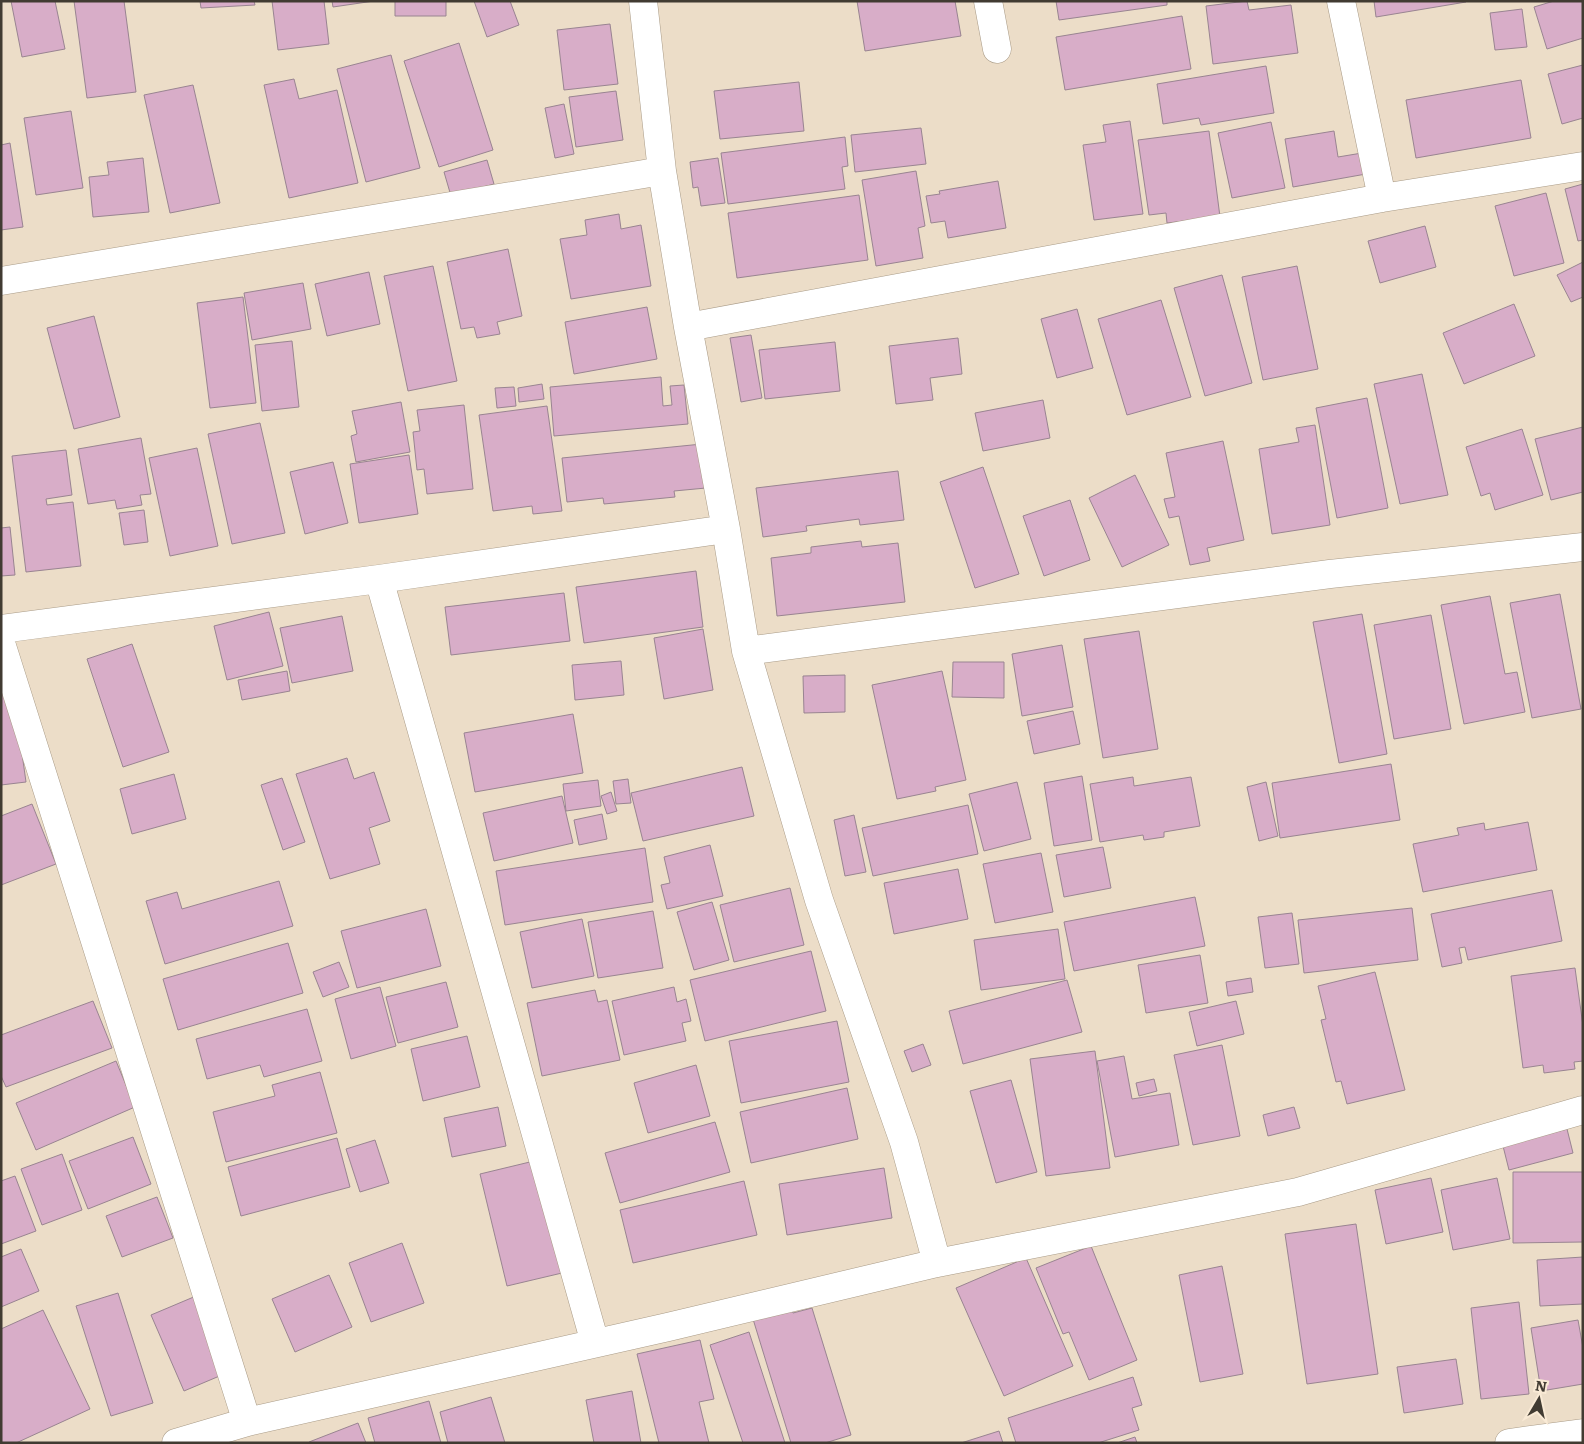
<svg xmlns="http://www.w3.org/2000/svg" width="1584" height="1444" viewBox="0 0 1584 1444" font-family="Literata,serif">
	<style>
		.building { fill: #d8adc8; stroke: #998491 }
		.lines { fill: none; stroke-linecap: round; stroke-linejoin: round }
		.minor-casing { stroke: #a99b87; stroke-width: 29 }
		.minor { stroke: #fff; stroke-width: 28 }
	</style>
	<rect width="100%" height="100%" fill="#ecddc8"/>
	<path class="building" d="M11,1H55L65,49L22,57Z
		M74,1H124L136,92L87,98Z
		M200,1H254L255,5L201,8Z
		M272,1H324L329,44L278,50Z
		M332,1H374L333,7Z
		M395,1H446V16H395Z
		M474,1H510L519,25L487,37Z
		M857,1H955L961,36L865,51Z
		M1056,1H1167V5L1059,20Z
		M1247,1L1249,10L1291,5L1298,53L1213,64L1206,6Z
		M1374,1H1466V2L1376,17Z
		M1554,1H1583V38L1547,49L1534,7Z
		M1522,9L1527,47L1495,50L1490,13Z
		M1182,16L1191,69L1065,90L1056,37Z
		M610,24L618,84L564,90L557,30Z
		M459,43L493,150L439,167L404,61Z
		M391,55L420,168L366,182L337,69Z
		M1583,65V118L1562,124L1548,74Z
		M1266,66L1274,113L1201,125L1199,118L1163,124L1157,84Z
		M294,79L299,99L337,90L358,183L289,198L264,85Z
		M1521,80L1531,138L1416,158L1406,100Z
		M799,82L804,131L720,139L714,91Z
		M193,85L220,203L170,213L144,95Z
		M616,91L623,140L576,147L569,97Z
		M564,104L574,154L555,158L545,108Z
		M71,111L83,188L36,195L24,118Z
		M1130,121L1143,214L1094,220L1083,145L1106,142L1103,125Z
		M1271,122L1285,188L1232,198L1218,133Z
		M921,128L926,164L855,172L851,135Z
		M1209,131L1220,217L1167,223L1166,213L1149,215L1138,140Z
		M1334,131L1338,157L1362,153L1366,174L1293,187L1285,139Z
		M845,137L848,166L842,167L845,189L728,204L721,153Z
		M10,143L23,227L1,230V145Z
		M143,158L149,212L93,217L89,177L109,175L107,162Z
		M718,158L725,203L701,206L698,187L693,188L690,162Z
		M487,160L494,184L451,196L444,172Z
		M916,171L925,226L918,228L923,258L876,266L862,180Z
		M998,181L1006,228L948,238L945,221L931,223L926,196L940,194L939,191Z
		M1583,184V240L1578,241L1565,189Z
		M1546,193L1564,263L1514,276L1495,206Z
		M859,195L868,260L737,278L728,213Z
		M619,214L621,229L641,225L651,286L571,299L560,239L587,235L585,220Z
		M1425,226L1436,267L1380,283L1368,241Z
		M508,249L522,316L497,322L500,334L477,338L474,327L461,329L447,262Z
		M1583,262V297L1571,302L1557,275Z
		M433,266L457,381L408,391L384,276Z
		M1297,266L1318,369L1263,380L1242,277Z
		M369,272L380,324L327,336L315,284Z
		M1222,275L1252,383L1205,396L1174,288Z
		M303,283L311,329L252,340L244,293Z
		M243,297L256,403L210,408L197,303Z
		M1161,300L1191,397L1127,415L1098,319Z
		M1514,304L1535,356L1464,384L1443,333Z
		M647,307L657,359L574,374L565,322Z
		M1077,309L1093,368L1057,378L1041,319Z
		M94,316L120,417L74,429L47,328Z
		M751,335L762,398L741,402L730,338Z
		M958,338L962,374L930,378L933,400L896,404L889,346Z
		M292,341L299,407L262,411L255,345Z
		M835,342L840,391L765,399L759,350Z
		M1422,374L1448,495L1400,504L1374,384Z
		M661,377L663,406L672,405L670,386L684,385L688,424L554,436L550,387Z
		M542,384L544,399L519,402L518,388Z
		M514,387L516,406L497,408L495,388Z
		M1367,398L1388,508L1337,518L1316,408Z
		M1043,400L1050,438L983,451L975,413Z
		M401,402L410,452L356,462L351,436L357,434L352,411Z
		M464,405L473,489L427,494L424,469L417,470L413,432L420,431L417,410Z
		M547,406L562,511L533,514L532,506L493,511L479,415Z
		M260,423L285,533L232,544L208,434Z
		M1315,425L1330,525L1272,534L1259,449L1299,442L1296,428Z
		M1583,427V492L1551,500L1535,439Z
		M1522,429L1543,495L1495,510L1490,493L1481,496L1466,447Z
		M141,438L151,494L140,495L142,505L117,509L115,500L88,504L78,449Z
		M1223,441L1244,540L1207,548L1210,561L1190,565L1179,516L1169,518L1164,499L1175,497L1166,453Z
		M702,444L706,488L674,491L675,497L604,504L603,498L567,502L562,458Z
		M197,448L218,546L170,556L149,458Z
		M66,450L72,495L46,499L47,505L73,502L81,566L26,572L12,456Z
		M409,455L418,514L359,523L350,464Z
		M333,462L348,523L305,534L290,472Z
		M983,467L1019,574L975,588L940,482Z
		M898,471L904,520L860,525L859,519L806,526L807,531L763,537L756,488Z
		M1135,475L1169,545L1122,567L1089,498Z
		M1070,500L1090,560L1044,576L1023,516Z
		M144,510L148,542L124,545L119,513Z
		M10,527L15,575L1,576V528Z
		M861,541L862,547L898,543L905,602L777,616L771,558L811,553V547Z
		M696,571L703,627L584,643L576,587Z
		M564,593L570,641L451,655L445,607Z
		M1560,594L1581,709L1532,718L1510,603Z
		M1490,596L1505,674L1517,672L1525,712L1464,724L1441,605Z
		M269,612L283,666L227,680L214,626Z
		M1362,614L1387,754L1339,763L1313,622Z
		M1431,615L1451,729L1394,739L1374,625Z
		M342,616L353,671L292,683L280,628Z
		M703,629L713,690L664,699L654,638Z
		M1139,631L1158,749L1103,758L1084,639Z
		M132,644L169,752L123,767L87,659Z
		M1062,645L1073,707L1022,716L1012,654Z
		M621,661L624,695L575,700L572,665Z
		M953,662H1004V698L952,697Z
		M287,671L290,691L242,700L238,680Z
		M942,671L966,780L935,787L936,791L897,799L872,685Z
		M11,675L26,782L1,785V677Z
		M845,675V712L804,713L803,676Z
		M1073,711L1080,744L1034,754L1027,721Z
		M573,714L583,773L475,792L464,733Z
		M347,758L354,779L374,772L390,821L369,828L380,864L330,879L296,774Z
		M1391,764L1400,820L1280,838L1272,783Z
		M742,767L754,816L643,841L631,793Z
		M174,774L186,819L132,834L120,789Z
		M1082,776L1092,840L1054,846L1044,783Z
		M1133,777L1134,786L1191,777L1200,826L1164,832V837L1144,840L1143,835L1100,842L1090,784Z
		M282,778L305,842L283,850L261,785Z
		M628,779L631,803L616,804L613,781Z
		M598,780L601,806L566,811L563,784Z
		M1017,782L1031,839L984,851L969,794Z
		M1266,782L1278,836L1259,841L1247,787Z
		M611,792L617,811L607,814L601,796Z
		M562,796L573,843L494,861L483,813Z
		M32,804L56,864L1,885V816Z
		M968,805L978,854L873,876L862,828Z
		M602,814L607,839L579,845L574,820Z
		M854,815L866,872L845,876L834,820Z
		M1528,822L1537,870L1423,892L1413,844L1459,835L1457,828L1484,823L1485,830Z
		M710,845L723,896L667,909L661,885L670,883L664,857Z
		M1103,847L1111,888L1064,897L1056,855Z
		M645,848L653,902L505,925L496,871Z
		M1041,853L1053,912L995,923L983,864Z
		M958,869L968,919L894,934L884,883Z
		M279,881L293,926L165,964L146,901L177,892L182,909Z
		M790,888L804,945L734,962L720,905Z
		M1552,890L1562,941L1468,960L1465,947L1459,948L1462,963L1442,967L1431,914Z
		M1195,897L1205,946L1074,971L1064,922Z
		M712,902L729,960L694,970L677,912Z
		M1412,908L1418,960L1304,973L1298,920Z
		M426,909L441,966L357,988L341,931Z
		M653,911L663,968L598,978L588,922Z
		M1292,913L1299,964L1265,968L1258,917Z
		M582,919L594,976L532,988L520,932Z
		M1058,929L1065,979L981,990L974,940Z
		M288,943L303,993L178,1030L163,979Z
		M811,951L826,1011L705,1041L690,980Z
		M1200,955L1208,1003L1146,1013L1138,965Z
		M339,962L349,987L323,997L313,972Z
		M1575,968L1583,1026V1061L1574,1062L1575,1069L1544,1073L1543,1065L1523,1068L1511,976Z
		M1375,972L1405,1090L1347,1104L1341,1081L1336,1082L1321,1020L1326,1019L1318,986Z
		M1251,978L1253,992L1228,996L1226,982Z
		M1067,980L1082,1032L963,1064L949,1011Z
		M446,982L458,1027L398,1043L386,997Z
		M380,987L396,1046L351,1059L335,999Z
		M674,987L677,1002L686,999L691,1021L682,1023L686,1041L624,1055L612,1001Z
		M595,990L598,1002L607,1000L620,1060L542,1076L527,1003Z
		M93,1001L112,1048L6,1087L1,1076V1035Z
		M1236,1001L1244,1034L1197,1046L1189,1012Z
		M307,1009L322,1061L264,1077L260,1065L207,1079L196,1039Z
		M837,1021L849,1082L741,1103L729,1041Z
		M467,1036L480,1087L423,1101L411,1049Z
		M923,1044L931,1065L912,1072L904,1051Z
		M1222,1045L1240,1136L1193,1145L1174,1055Z
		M1095,1051L1110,1168L1046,1176L1030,1059Z
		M1124,1056L1132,1099L1170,1093L1179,1145L1115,1157L1097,1061Z
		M116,1061L135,1107L36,1150L16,1103Z
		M696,1065L710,1116L648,1133L634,1083Z
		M320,1072L337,1133L226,1162L213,1112L275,1096L272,1085Z
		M1154,1079L1157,1091L1139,1096L1136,1083Z
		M1011,1080L1037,1172L996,1183L970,1091Z
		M847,1088L858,1139L751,1163L740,1112Z
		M498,1107L506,1146L452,1157L444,1118Z
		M1294,1107L1300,1128L1268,1136L1263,1115Z
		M715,1122L730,1172L620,1203L605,1153Z
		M1567,1129L1573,1153L1509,1170L1503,1146Z
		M133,1137L151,1184L88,1209L69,1161Z
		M337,1138L350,1187L241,1216L228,1167Z
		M375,1140L389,1183L360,1192L346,1149Z
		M62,1154L82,1210L42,1225L21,1169Z
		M534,1161L562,1273L507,1286L480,1174Z
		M884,1168L892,1218L787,1235L779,1184Z
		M1513,1172H1583V1242L1513,1243Z
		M15,1176L36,1231L1,1244V1181Z
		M1431,1178L1443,1232L1386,1244L1375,1190Z
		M1497,1178L1510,1239L1453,1250L1441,1190Z
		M744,1181L757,1235L633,1263L620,1210Z
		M157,1197L173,1238L122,1257L106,1216Z
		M1356,1224L1378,1374L1307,1384L1285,1234Z
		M402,1243L424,1303L371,1322L349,1263Z
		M1091,1246L1137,1360L1089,1380L1069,1332L1063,1334L1036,1268Z
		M21,1249L39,1291L1,1307V1257Z
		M1583,1257V1304L1540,1306L1537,1260Z
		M1026,1258L1073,1366L1004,1396L956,1288Z
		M1222,1266L1243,1374L1200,1382L1179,1275Z
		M329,1275L352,1327L295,1352L272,1299Z
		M118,1293L153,1403L111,1416L76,1306Z
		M196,1296L229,1372L184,1391L151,1315Z
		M1519,1302L1529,1394L1481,1399L1471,1308Z
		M791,1307L793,1313L812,1308L851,1435L825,1443H791L753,1319Z
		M43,1310L90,1409L16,1443H1V1329Z
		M1578,1320L1583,1348V1384L1541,1391L1531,1328Z
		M749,1332L785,1443H743L710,1345Z
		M700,1340L714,1399L699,1402L709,1443H659L637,1354Z
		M1456,1359L1463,1404L1404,1413L1397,1367Z
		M1133,1377L1142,1405L1132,1408L1139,1430L1098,1443H1016L1008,1418Z
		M632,1391L641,1443H594L586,1400Z
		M491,1397L505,1443H448L440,1412Z
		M429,1401L441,1443H375L368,1418Z
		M358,1423L366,1443H310L309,1442Z
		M999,1431L1003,1443H961Z
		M1135,1437L1137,1443H1117Z"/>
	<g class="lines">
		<g class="minor-casing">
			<path id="minor" d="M643,1L662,171L688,327L726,529L746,651L1330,574L1583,547
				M988,1L997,49
				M1341,1L1382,198
				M1,281L662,171
				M688,327L1382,198L1583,166
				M379,579L595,1343
				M1,629L379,579L726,529
				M1,643L247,1422
				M746,651L819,900L904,1142L937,1263
				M176,1443L247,1422L668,1327L937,1263L1298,1192L1583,1110
				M1509,1443L1583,1433"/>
		</g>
		<use href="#minor" class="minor"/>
	</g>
	<rect width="1584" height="1444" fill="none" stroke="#413b32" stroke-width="5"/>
	<g transform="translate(1539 1399) rotate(9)" stroke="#f9ead5" stroke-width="4" paint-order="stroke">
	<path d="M0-4L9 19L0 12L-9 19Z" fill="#413b32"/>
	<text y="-8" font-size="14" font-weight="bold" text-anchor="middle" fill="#413b32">N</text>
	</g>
</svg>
